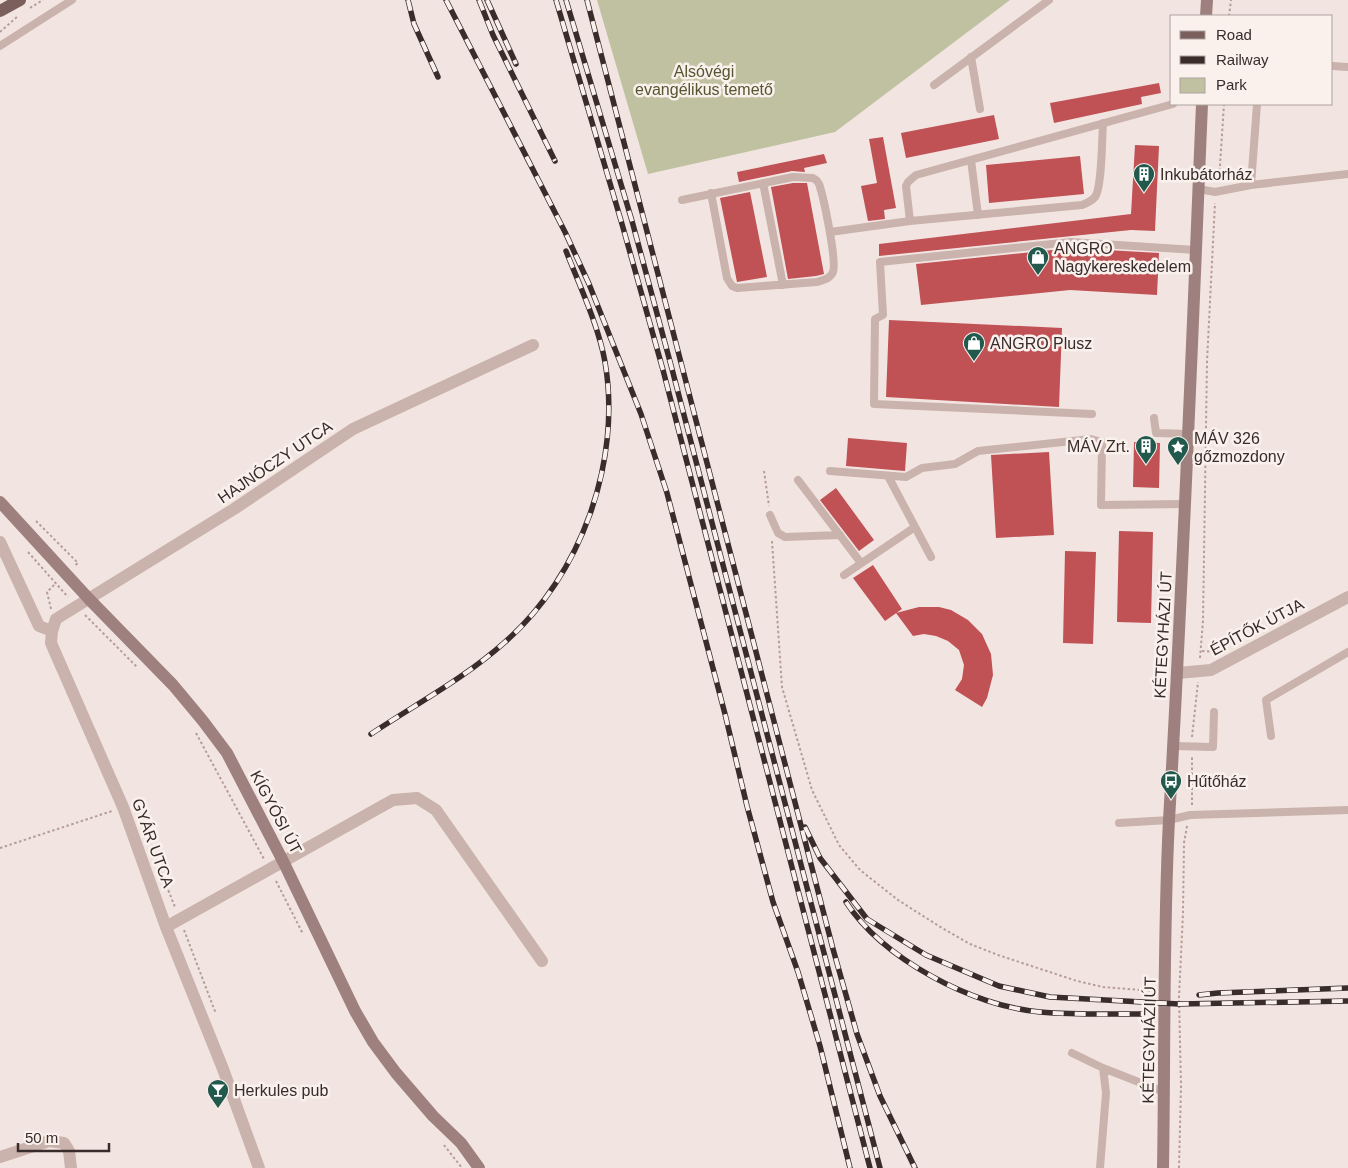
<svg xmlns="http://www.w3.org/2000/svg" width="1348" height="1168" viewBox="0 0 1348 1168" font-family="Helvetica,sans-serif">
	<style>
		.green { fill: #bfc1a1 }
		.building { fill: #c05155 }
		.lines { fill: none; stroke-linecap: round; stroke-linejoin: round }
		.path { stroke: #b69c97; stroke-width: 2; stroke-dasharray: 2.5 2.5; stroke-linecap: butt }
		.lane { stroke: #cab2ad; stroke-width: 8 }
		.street { stroke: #cab2ad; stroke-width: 12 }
		.secondary { stroke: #9e817e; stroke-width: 12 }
		.primary { stroke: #7a5f5d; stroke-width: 12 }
		.rail-casing { stroke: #392c2b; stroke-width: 5.5 }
		.rail { stroke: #faf1ed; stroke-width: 4; stroke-dasharray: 11; stroke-linecap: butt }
		.labels { text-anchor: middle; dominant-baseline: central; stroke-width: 5; stroke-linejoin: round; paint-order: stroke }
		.park-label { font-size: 16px; fill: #535630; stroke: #faf1ed }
		.poi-label { font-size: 16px; fill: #392c2b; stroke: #faf1ed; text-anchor: start }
		.street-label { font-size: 16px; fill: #392c2b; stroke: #faf1ed }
	</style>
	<rect width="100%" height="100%" fill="#f2e5e1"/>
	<path class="green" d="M597,0H1010L835,132L648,174Z"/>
	<path class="building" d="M1159,83L1161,93L1141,97L1142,104L1054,123L1050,103Z
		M994,115L999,139L906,158L901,133Z
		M883,137L896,208L884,210L885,219L868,221L861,186L877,183L869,139Z
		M1135,145L1159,146L1155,231L1131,230L879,256V244L1131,214Z
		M824,154L827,163L804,168L805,172L792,171L739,182L737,172Z
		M1080,156L1084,194L989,203L986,165Z
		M793,183H807L824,274L816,276L788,279L771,187Z
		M750,192L767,277L737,282L720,198Z
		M1071,248L1159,253L1157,295L1070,290L921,305L916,264Z
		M889,320L1062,328L1059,407L886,397Z
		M848,438L907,443L905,471L846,466Z
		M1134,442L1160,443L1159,488L1133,487Z
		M1049,452L1054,535L996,538L991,455Z
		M836,488L874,540L859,551L820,500Z
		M1119,531L1153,532L1151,623L1117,622Z
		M1065,551L1096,552L1093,644L1063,643Z
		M873,565L902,609L885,621L853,578Z
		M919,607H939L951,610L968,620L982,634L991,654L993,675L987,698L982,707L955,690L962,679L964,665L959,650L948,641L936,636L924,634L913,636L896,613Z"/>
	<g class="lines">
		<path class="path" d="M30,8L43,0
			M1229,16L1231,0
			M0,32L18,16
			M1219,181L1224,104
			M764,471L769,506
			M36,521L78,563L74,566
			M772,541L782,687L812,790L839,845L860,870L898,900L942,928L970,944L998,955L1077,981L1103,987L1153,991
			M28,552L68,597
			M51,609L47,592L56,583
			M85,615L138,668
			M1202,651L1217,652
			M1200,658L1203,621L1207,361L1215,203
			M196,733L264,859
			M1192,737L1198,682
			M1192,805V757
			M0,848L112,811
			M159,867L175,907
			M276,881L303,934
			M184,930L216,1014
			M444,1145L462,1168
			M1179,1168L1181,1086L1179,997L1183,913L1184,843L1187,826"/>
		<path class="lane" d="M0,46L72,0
			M971,57L980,109
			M1332,66L1348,67
			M934,85L1049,0
			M971,160L978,215
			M763,183L783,285
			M1251,185L1257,104
			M1199,189L1215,192L1251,185L1348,174
			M682,200L793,177L813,178C817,180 819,182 820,187C824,200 837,261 833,272C830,279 823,280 817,282L737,288L732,286L727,278L711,193
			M910,221L906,186L908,182L916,175L1173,104
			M830,232L910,221L1082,205C1087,203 1092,201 1095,197C1102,188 1102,137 1103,123
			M1092,414L874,404L875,319L883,315L880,262L1071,242L1196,250
			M1154,418L1156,433L1189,434
			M830,471L906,477L922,468L955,464L978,451L1091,439L1102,442L1101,505L1185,504
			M888,476L931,557
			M798,480L861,563
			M770,515L778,533L785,537L840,535
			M844,575L915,527
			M1271,736L1266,700L1348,652
			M1174,746L1213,747L1214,712
			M1119,823L1169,820L1190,815L1348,810
			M1072,1053L1103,1068L1164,1092
			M1100,1168L1106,1093L1103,1068"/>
		<path class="street" d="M0,542L39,626L52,631L51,643L123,807L166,927L223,1069L259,1168
			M52,631L56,619L234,509L353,429L533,345
			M1178,673L1211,670L1348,597
			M166,927L393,800L417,798L436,810L542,961
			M0,1157L49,1141L64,1143L69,1151L71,1168"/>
		<path class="secondary" d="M1206,16L1207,0
			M0,502L89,599L173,685L203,721L227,753L283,861L355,1011L373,1042L396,1073L433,1116L461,1143L479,1168
			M1163,1168C1165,1052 1163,936 1169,820C1183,582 1192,343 1202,104"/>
		<path class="primary" d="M0,11L20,0"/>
		<g class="rail-casing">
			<path id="rail" d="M408,0L414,24L438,77
				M446,0L565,232L589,284L641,414L667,493L725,714L747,806L773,902L798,972L820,1046L850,1168
				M479,0L493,35L555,161
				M487,0L516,64
				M556,0L622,224L663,370L870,1168
				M566,0L632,221L672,369L880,1168
				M587,0L833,949L857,1034L880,1096L915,1168
				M371,734C416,704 465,678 505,642C581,576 622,461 605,362C599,327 579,284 566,251
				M805,827L820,858L867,919L926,955L999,986L1050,997L1179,1004L1348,1001
				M846,902C883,959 972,1006 1040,1012C1074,1015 1108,1014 1143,1014
				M1199,995L1218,993L1348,988"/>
		</g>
		<use href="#rail" class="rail"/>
	</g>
	<defs>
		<g id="building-pin" transform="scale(1.125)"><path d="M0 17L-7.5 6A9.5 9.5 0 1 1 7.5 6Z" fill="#22594d" stroke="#faf1ed"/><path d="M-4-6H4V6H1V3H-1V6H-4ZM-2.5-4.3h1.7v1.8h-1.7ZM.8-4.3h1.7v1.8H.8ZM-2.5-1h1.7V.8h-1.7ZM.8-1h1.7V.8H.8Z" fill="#fff"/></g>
		<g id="shop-pin" transform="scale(1.125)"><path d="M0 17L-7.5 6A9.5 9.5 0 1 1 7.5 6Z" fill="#22594d" stroke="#faf1ed"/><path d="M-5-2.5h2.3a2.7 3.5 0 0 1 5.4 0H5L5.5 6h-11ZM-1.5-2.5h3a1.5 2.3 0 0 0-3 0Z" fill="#fff"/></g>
		<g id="sight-pin" transform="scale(1.125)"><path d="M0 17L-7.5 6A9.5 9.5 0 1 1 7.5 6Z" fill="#22594d" stroke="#faf1ed"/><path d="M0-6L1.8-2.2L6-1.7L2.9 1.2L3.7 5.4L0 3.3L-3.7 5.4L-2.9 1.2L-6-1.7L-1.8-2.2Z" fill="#fff"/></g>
		<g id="bus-pin" transform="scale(1.125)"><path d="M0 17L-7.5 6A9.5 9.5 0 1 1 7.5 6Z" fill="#22594d" stroke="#faf1ed"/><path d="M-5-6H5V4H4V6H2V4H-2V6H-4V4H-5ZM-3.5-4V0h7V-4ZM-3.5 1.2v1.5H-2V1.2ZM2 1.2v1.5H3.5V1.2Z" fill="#fff"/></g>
		<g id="bar-pin" transform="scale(1.125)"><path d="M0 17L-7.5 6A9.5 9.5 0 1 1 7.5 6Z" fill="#22594d" stroke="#faf1ed"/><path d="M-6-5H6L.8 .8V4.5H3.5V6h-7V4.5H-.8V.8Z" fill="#fff"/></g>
	</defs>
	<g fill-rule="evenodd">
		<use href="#building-pin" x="1144" y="174"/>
		<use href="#shop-pin" x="1038" y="257"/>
		<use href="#shop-pin" x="974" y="343"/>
		<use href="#building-pin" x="1146" y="446"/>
		<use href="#sight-pin" x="1178" y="447"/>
		<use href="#bus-pin" x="1171" y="781"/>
		<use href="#bar-pin" x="218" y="1090"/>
	</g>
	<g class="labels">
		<g class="park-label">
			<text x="704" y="71">Alsóvégi<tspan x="704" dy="18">evangélikus temető</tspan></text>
		</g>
		<g class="poi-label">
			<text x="1160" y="174">Inkubátorház</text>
			<text x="1054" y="248">ANGRO<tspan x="1054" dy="18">Nagykereskedelem</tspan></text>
			<text x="990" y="343">ANGRO Plusz</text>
			<text x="1194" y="438">MÁV 326<tspan x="1194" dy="18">gőzmozdony</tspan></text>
			<text x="1130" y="446" text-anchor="end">MÁV Zrt.</text>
			<text x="1187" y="781">Hűtőház</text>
			<text x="234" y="1090">Herkules pub</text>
		</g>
		<g class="street-label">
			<text transform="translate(275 462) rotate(-34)">HAJNÓCZY UTCA</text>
			<text transform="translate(1257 627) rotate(-28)">ÉPÍTŐK ÚTJA</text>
			<text transform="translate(1163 635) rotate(-87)">KÉTEGYHÁZI ÚT</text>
			<text transform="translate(276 812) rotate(62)">KÍGYÓSI ÚT</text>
			<text transform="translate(153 843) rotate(70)">GYÁR UTCA</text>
			<text transform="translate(1149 1040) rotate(-89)">KÉTEGYHÁZI ÚT</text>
		</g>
	</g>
	<rect x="1170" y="15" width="162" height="90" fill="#faf1ed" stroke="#ada29f"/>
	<rect x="1180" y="31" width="25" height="8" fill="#7a5f5d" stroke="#ada29f"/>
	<text x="1216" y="40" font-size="15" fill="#392c2b">Road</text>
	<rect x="1180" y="56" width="25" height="8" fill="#392c2b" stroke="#ada29f"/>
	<text x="1216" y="65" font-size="15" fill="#392c2b">Railway</text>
	<rect x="1180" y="78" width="25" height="15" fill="#bfc1a1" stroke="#ada29f"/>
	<text x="1216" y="90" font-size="15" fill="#392c2b">Park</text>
	<path d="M18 1143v8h91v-8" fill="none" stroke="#392c2b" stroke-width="2.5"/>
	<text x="25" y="1143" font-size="15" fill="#392c2b" stroke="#faf1ed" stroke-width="4" paint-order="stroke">50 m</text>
</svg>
